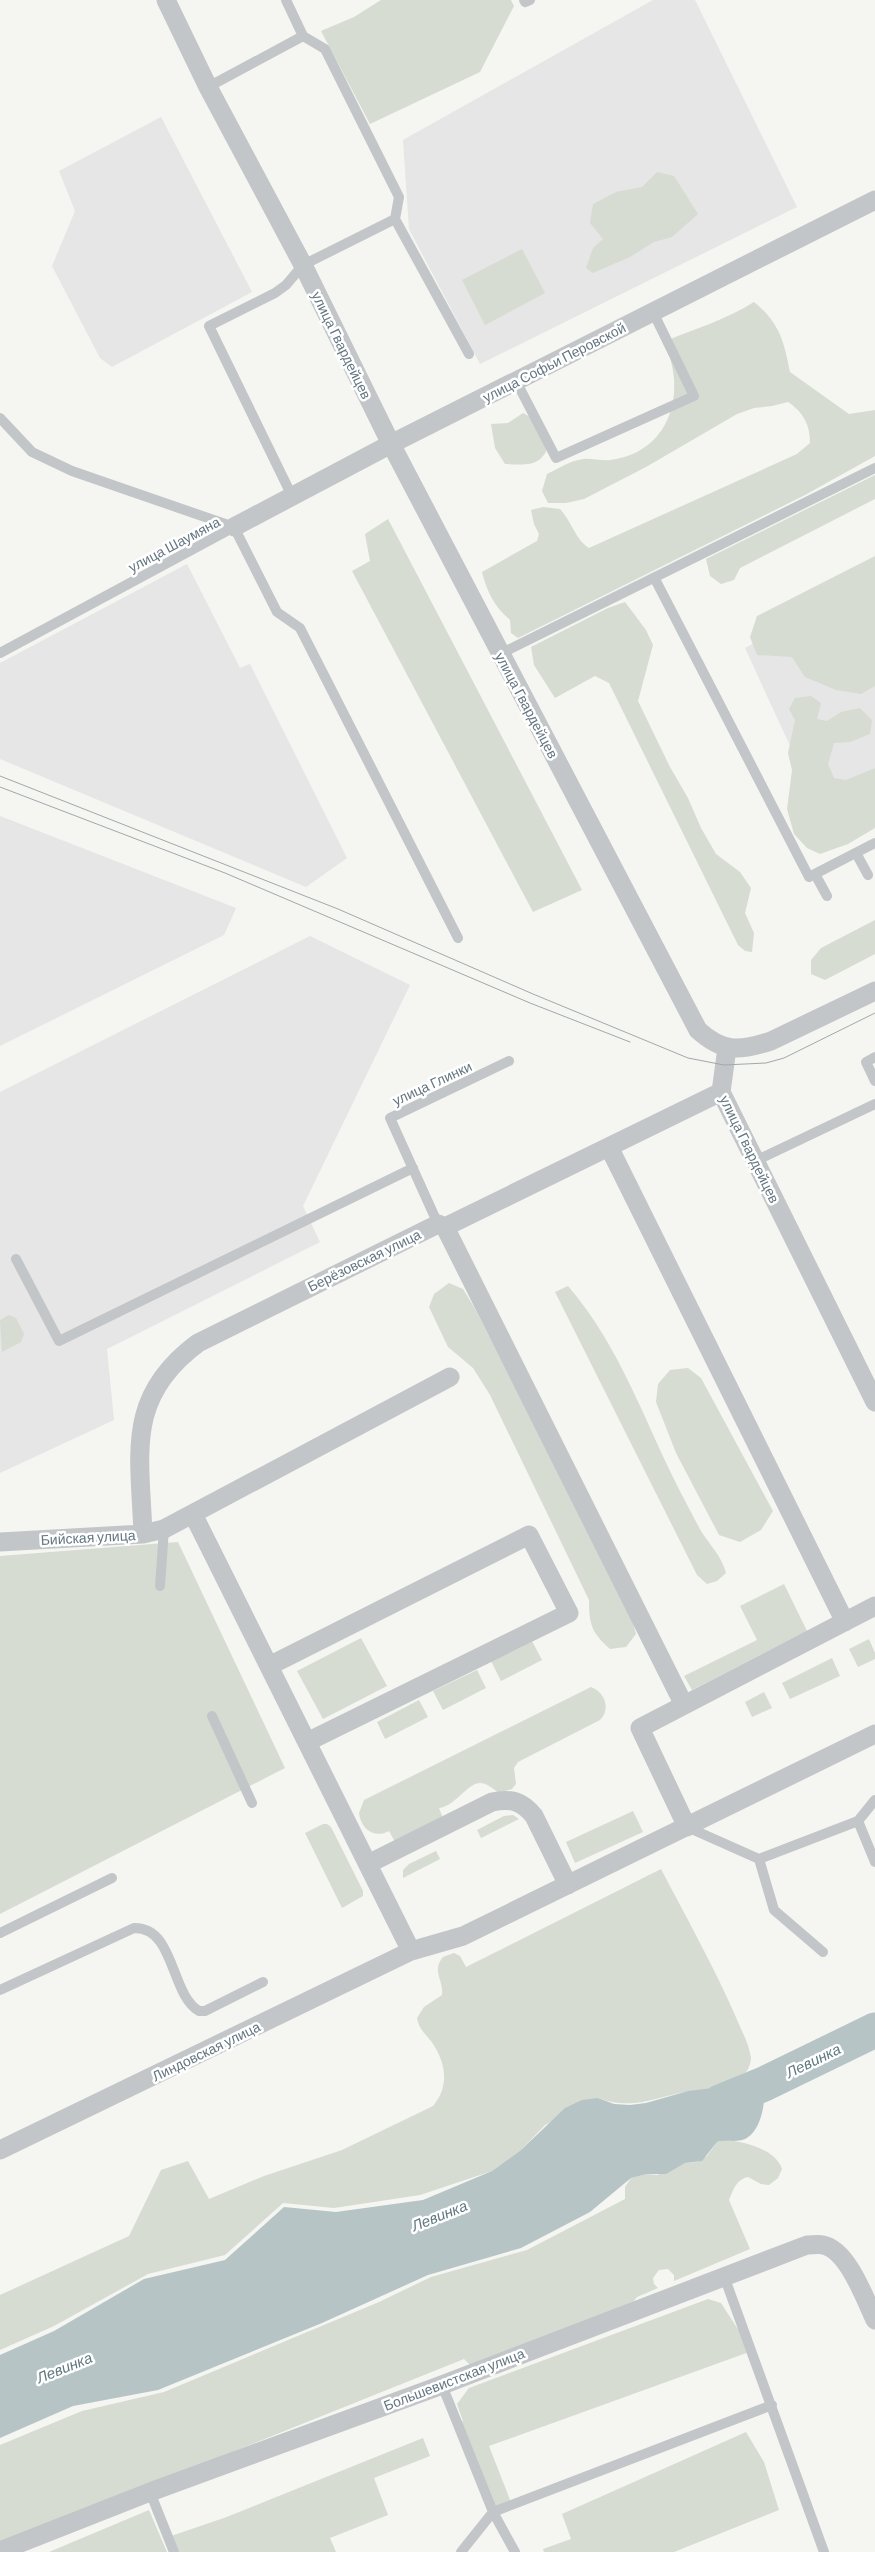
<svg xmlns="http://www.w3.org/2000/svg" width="875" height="2552" viewBox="0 0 875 2552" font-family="Barlow,sans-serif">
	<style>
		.built { fill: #e5e6e5 }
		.green { fill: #d6dcd2 }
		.water { fill: #b6c4c6 }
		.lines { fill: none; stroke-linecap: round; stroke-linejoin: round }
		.river { stroke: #b6c4c6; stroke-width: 35 }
		.service { stroke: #c2c6c9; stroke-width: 10 }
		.minor { stroke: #c2c6c9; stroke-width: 19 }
		.tram { stroke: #a1a8ac; stroke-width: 1 }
		.labels { text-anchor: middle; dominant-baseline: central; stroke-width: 5; stroke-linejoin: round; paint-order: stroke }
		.street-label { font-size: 14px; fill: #647682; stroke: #fff }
		.water-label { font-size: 15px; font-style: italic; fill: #60787f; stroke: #fff }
	</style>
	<rect width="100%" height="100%" fill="#f5f5f1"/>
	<path class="built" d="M653,0H695L797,207L480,364L409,229L403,140Z
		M161,117L252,292L112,367L100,358L52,266L75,211L59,171Z
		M187,564L240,668L250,664L347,858L306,887L0,759V663Z
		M875,580V785L821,813L745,648Z
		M0,816L236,908L224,935L0,1046Z
		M310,936L410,985L303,1206L320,1242L107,1349L114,1420L0,1473V1092Z"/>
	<path class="green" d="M381,0H511L514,6L480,72L370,124L321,31L354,17Z
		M657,172L674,176L698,214L672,237L654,242L630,257L593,273L586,268L593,248L603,239L590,223L593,204L616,192L642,187Z
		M522,249L545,293L485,325L462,280Z
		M754,302C779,322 784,341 790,372L849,414L875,410V456L805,495L518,638L511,633L510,620C494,606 487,592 482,572L537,541L539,534L534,524L531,510L543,507L560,509C572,522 575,539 589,548L797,454L810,443C810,424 803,412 788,402L772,406L754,408L737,414L646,467L584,499L566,503H548L542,491L547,474C559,468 570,461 583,459C592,458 601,461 610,460C653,455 677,421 674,379C673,366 669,354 666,341C696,328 726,320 754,302Z
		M523,413L541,423L550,442C542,467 529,465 505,464L495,448L491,424L508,423Z
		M875,475V499L740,568L734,580L721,584L710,576L706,559Z
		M388,519L582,890L533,912L352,571L370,561L365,534Z
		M875,556V686L861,694L836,690L805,677L792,657L757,655L750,637L757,616Z
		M625,602L646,630L653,645L638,701L670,767L688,798L701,828L716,854L740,872L751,888L745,913L754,933L752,952L745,951L738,945L609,683L595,676L555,698L534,665L531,647L608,608Z
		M811,696L821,703L817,719L827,721L841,712L860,708L872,720L870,734L850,742L834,743L828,764L834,778L846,780L875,768V828L848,844L820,854L807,848L794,834L787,809L792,770L788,753L795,720L789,709L795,698Z
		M875,920V954L825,980L811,974V960L821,948Z
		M449,1283L463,1289L474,1307L630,1612L636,1634L626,1647L610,1649C592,1633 589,1625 589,1600L490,1395L473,1368L448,1347L429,1307L434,1294Z
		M568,1286C621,1347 646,1426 683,1497C689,1508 695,1520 701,1531C710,1545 722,1557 726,1573L717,1581L707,1584L697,1575L555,1292Z
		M9,1315L16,1318L24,1334L21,1342L2,1352L0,1320Z
		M688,1368L701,1378L773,1511L761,1530L740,1542L719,1535L676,1453L656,1402L658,1384L670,1370Z
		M178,1542L285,1768L0,1914V1556Z
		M784,1584L807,1631L692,1690L684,1676L757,1640L740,1606Z
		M361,1638L387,1686L323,1719L297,1671Z
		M869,1639L875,1653V1659L858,1667L849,1649Z
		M532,1641L542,1660L501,1681L491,1661Z
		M832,1658L840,1676L790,1699L782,1683Z
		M477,1670L486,1688L443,1710L433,1691Z
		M591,1687C605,1692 611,1709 600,1720L518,1762L514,1768L516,1784L512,1789L499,1793C493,1789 487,1783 480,1783C467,1783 456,1806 439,1808L443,1818L395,1842L389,1831C374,1839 361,1829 359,1813L364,1800Z
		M764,1692L772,1708L752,1717L745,1702Z
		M419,1700L428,1717L385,1739L377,1722Z
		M633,1811L643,1832L575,1863L566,1842Z
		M513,1815L519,1819L481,1838L477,1830L504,1816Z
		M323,1824H327L331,1827L363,1891V1896L342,1908L305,1833Z
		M436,1851L440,1859L403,1878V1870L409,1864Z
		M661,1869C686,1917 713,1965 735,2015C740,2028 749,2043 751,2058C751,2061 749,2069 746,2072C733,2088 709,2088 690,2091C654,2097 635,2111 598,2098L545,2125L521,2150L492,2171L420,2195L334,2208L283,2203L225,2255L148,2274L54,2326L0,2350V2295L129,2236L161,2170L188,2161L209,2199L264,2176L342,2150L433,2106C450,2086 446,2062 431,2041C425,2034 418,2027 417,2018L424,2007L442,1995C444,1980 431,1971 443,1957L454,1953L460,1956L466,1967Z
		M724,2140C743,2141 776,2149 782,2169L778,2178L769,2185L761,2184L748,2177C736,2180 734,2188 729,2200L750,2249L674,2281V2275L668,2269L659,2270L653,2278L654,2284L658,2288L637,2297L633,2302L472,2367L464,2359L0,2545V2445L82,2411L164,2392L379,2302L431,2277L527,2250L625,2199V2187L631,2178L647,2174L657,2175L685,2163L697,2162L707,2156L717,2142Z
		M708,2299L721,2303L752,2351L489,2446L512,2505L493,2512L457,2424L463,2421L457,2404L469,2388Z
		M746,2432L764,2462L779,2510L674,2552H544L543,2549L571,2539L562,2514Z
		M423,2438L430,2456L374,2478L388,2515L330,2538L336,2552H174L168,2537L224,2518Z
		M149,2510L167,2552H49Z"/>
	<path class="water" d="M744,2078H755L764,2084C766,2100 762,2131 745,2139C736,2143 726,2139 717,2142L702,2161L685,2163L666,2174H647L631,2178L590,2212L521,2248L428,2275L322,2323L158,2390L73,2406L0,2438V2355L54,2331L144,2279L225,2260L284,2207L336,2212L423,2200L492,2171L521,2150L565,2108L582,2100L598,2098L614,2104L630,2105L646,2103L688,2091L720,2087Z"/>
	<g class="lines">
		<path class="river" d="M720,2102L764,2084L875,2030"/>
		<path class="service" d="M286,0L303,36L325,49L399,197L395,219L469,354
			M524,0L525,2L530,0
			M208,87L303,36
			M516,381L556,458L694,396L653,312
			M0,418L32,452L72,471L234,527L0,653
			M292,496L209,326L275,293L286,285L303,265L395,219
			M234,527L277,612L300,628L458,938
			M655,579L809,877L875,843
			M500,654L875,468
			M856,853L868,875
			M815,874L827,896
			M875,1057L866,1062L875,1081
			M755,1161L875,1104
			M438,1224L390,1118L509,1061
			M16,1259L59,1341L413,1168
			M160,1586L164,1529
			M212,1716L252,1803
			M858,1821L875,1800
			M687,1827L759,1859L858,1821L875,1862
			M759,1859L774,1910L823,1952
			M0,1933L112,1878
			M0,1990L134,1928C175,1927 170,1994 199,2011H205L263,1982
			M724,2276L824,2552
			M442,2385L493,2512L772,2405
			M150,2492L174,2552
			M461,2552L493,2512L515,2552"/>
		<path class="minor" d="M166,0L208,87L303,265L391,444L698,1030C723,1053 740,1051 771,1041L875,991
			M234,527L391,444L875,200
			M727,1048L721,1092L875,1402
			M609,1147L845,1622
			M445,1227L684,1705
			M193,1514L411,1951
			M143,1534C140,1453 125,1397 198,1343L438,1224L445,1227L721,1092
			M0,1542L143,1534L164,1529L450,1377
			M269,1666L529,1535L569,1613L307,1742
			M687,1827L640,1728L875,1606
			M368,1864L492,1802C511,1798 522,1801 534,1816L568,1885
			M0,2150L411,1951L463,1936L875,1734
			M0,2551L150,2492L442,2385L807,2245C812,2245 818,2244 823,2245C848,2250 865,2299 875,2320"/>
		<path class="tram" d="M0,776L338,909L533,994L688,1058L724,1065L766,1063L784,1058L875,1013
			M0,787L225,873L530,1003L630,1042"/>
	</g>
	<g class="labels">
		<g class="street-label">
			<text transform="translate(342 345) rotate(64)">улица Гвардейцев</text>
			<text transform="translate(554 362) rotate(-27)">улица Софьи Перовской</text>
			<text transform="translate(174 544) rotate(-28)">улица Шаумяна</text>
			<text transform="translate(527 705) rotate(62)">улица Гвардейцев</text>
			<text transform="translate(432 1083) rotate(-25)">улица Глинки</text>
			<text transform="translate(750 1149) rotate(64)">улица Гвардейцев</text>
			<text transform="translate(364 1260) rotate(-26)">Берёзовская улица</text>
			<text transform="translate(88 1537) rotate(-3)">Бийская улица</text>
			<text transform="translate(206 2051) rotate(-26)">Линдовская улица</text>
			<text transform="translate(454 2379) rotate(-21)">Большевистская улица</text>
		</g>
		<g class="water-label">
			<text transform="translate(813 2060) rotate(-26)">Левинка</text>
			<text transform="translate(439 2215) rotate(-22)">Левинка</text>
			<text transform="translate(64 2367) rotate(-22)">Левинка</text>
		</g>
	</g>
</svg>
